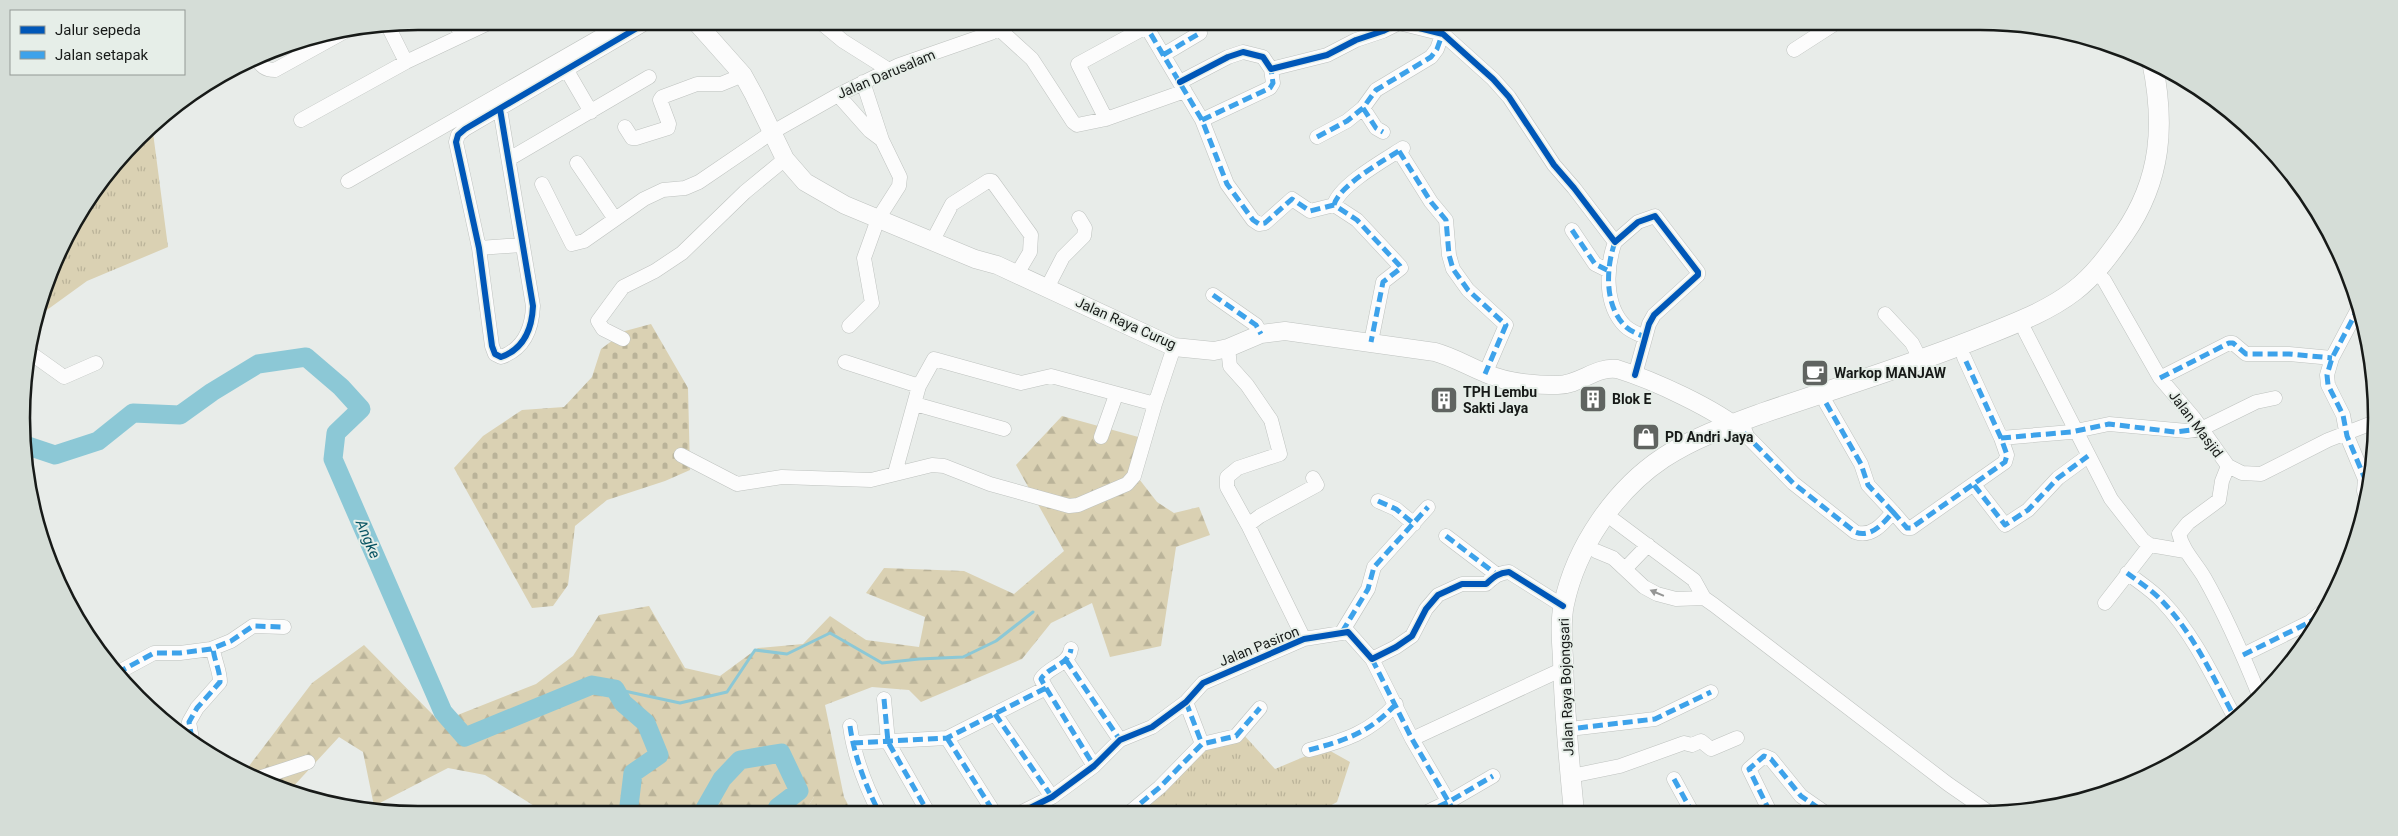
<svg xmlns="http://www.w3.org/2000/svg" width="2398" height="836" viewBox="0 0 2398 836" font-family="Roboto,sans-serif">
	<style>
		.grass { fill: url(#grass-tufts) }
		.forest { fill: url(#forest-firs) }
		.cemetery { fill: url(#cemetery-stones) }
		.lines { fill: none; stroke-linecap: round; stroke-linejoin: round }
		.stream { stroke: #8cc8d6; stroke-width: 3 }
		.river { stroke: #8cc8d6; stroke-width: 19 }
		.minor-casing { stroke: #bec2bf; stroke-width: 15 }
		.major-casing { stroke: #bec2bf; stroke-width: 19 }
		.highway-casing { stroke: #bec2bf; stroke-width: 21 }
		.minor { stroke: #fcfcfc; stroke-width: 14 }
		.major { stroke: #fcfcfc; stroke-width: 18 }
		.highway { stroke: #fcfcfc; stroke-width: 20 }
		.quiet { stroke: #3da2ea; stroke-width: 5; stroke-dasharray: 10 5; stroke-linecap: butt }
		.cycleway-casing { stroke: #e6eee8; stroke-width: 9 }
		.cycleway { stroke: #0057b8; stroke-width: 6 }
		.oneway { fill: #959695 }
		.labels { text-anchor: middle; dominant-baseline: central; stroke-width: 4; stroke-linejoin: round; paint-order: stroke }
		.street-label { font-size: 14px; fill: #171a18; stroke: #e6eee8 }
		.poi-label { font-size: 14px; font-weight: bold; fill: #171a18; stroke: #e6eee8; text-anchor: start }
		.water-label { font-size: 15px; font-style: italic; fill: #045160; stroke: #e6eee8 }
		.rim { fill: none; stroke: #171a18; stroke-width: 2.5 }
	</style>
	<defs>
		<pattern id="grass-tufts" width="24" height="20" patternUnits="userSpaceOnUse" patternTransform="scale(1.25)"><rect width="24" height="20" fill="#dad1b3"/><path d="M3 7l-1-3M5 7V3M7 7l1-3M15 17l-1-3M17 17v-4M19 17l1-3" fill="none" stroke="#bab399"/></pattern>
		<pattern id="forest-firs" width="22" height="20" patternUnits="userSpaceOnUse" patternTransform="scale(1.25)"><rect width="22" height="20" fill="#dad1b3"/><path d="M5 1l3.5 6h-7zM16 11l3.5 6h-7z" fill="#bab399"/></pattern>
		<pattern id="cemetery-stones" width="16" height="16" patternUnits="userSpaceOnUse" patternTransform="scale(1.25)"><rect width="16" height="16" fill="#dad1b3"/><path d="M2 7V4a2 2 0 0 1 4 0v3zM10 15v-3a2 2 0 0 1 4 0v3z" fill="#bab399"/></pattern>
	</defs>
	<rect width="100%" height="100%" fill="#e8ece9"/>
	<path class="grass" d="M152,125L168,247L87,281L40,315L62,242L103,176Z
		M1242,733L1275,769L1325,748L1350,762L1337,802L1317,813H1134L1202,747Z
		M814,797H844L853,814H803Z"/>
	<path class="forest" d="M1062,416L1142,438L1136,475L1157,502L1174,513L1199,507L1210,535L1176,547L1161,646L1110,657L1092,603L1051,623L1022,659L921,702L909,690L872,687L825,705L844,797H814L803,814H612L605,806L570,814H547L485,775L448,768L374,806L363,752L339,737L290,790L246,770L312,683L364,645L440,722L536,684L573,656L599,615L649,606L685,668L720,676L758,648L803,644L830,616L866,640L919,647L925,617L866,593L884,568L964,571L1014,594L1064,551L1016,465Z"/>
	<path class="cemetery" d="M651,324L688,388L690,470L665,481L607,500L575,526L568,585L553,606L532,608L454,468L483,436L522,410L564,407L592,377L601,349L625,331Z"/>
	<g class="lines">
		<path class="stream" d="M615,689L680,703L727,692L755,650L787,654L830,633L882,663L919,659L963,657L996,641L1033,612"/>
		<path class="river" d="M22,444L55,455L98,441L133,413L180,415L212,392L258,364L306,357L341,387L361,409L336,433L333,459L443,712L465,737L592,685L615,689L623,703L646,723L659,755L633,773L628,814
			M702,814L722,779L740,760L781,753L799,791L778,807L774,814"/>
		<g class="minor-casing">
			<path id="minor" d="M455,21L461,35
				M819,21L843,41L889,70
				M1143,21L1202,120L1227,184L1253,220L1259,224L1265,223L1292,199L1310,211L1334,205L1357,220L1400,266L1401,268L1383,282L1371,342
				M387,24L406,62
				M998,28L1032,59L1073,122L1077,125L1106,119L1185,91
				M1794,50L1839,21
				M1163,55L1200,33
				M256,58C261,66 265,70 275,70L351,28
				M566,69L591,112
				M1180,82L1228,57L1243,52L1263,57L1271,69L1327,55L1356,40L1383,31L1399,23L1443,34L1493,79L1509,97L1554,165L1574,188L1615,242L1638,222L1655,216L1698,272V275L1654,315L1649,324L1635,375
				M838,95L870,131L882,140
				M1363,108L1376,128L1383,132
				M500,109L533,306C532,329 524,349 501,357L495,354L492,346L479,248L456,142L458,135L465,129L649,21
				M1106,119L1078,64L1146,27
				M301,120L406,62L493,21
				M1202,120L1270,88L1273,83L1271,69
				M625,127L632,138H636L668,128L669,124L660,100L662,97L697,84H721L743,75
				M1317,137L1347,121L1363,108L1376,90L1431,57L1437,49L1447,21
				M1399,151L1431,202L1446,220L1449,255L1453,269L1468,290L1506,325L1485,374
				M509,159L649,77
				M577,163L615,219
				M348,181L627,21
				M542,184L572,244L584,241L644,199L663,190L685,188L699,182L771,133L838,95L899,65L991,33L998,28L999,21
				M1334,205C1339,185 1386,159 1403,148
				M1572,230L1595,264L1607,270
				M932,242L952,204L988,181H992L1031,235L1030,252L1017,274
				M1615,242C1606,267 1604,305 1625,326C1630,331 1638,334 1645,337
				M479,248L522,245
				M2095,272L2104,280L2160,378L2194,418L2228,466L2242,473L2261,474L2328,440L2375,422
				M1047,288L1063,257L1084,236L1085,228L1079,218
				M1213,295L1256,325L1261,334
				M2359,307L2332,358L2327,375L2328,385L2343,415L2347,436L2365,479L2364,491L2367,499
				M1885,314L1912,343L1921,361
				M849,326L872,303L864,258L878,219L899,186L900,177L882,140L863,82
				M2025,331L2111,499L2143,540L2150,545L2185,551
				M623,339L603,329L598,321L623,287L655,271L682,253L745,192L785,159
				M1228,348L1230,366L1247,385L1271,420L1280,454L1238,468L1227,477V487L1248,525
				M29,352L64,377L96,363
				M845,362L919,386
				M2160,378L2229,343H2233L2246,354H2289L2332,358
				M1826,403L1861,464L1868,485L1893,512
				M915,404L1004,429
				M1744,433L1793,483L1855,532C1871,538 1883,524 1893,512L1907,528H1911L2005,462L2007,455L2001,438L1964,357
				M1101,437L1116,395
				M2001,438L2071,432L2109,424L2187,431L2201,429L2256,402L2275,398
				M681,455L737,484L782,477L871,480L932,465L944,466L990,484L1069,506L1078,505L1127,484L1134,476L1155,404L1174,347
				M2228,466L2222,481L2219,500L2188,523L2179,534C2183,551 2195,562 2204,577C2225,614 2243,655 2259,695
				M895,473L919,386L934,359L1021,383L1051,376L1155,404
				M1974,485L2005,525L2028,510L2058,478L2088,456
				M1378,501L1396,509L1414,524
				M1615,521L1694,580L1704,598L1714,605L1948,784L1987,811
				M1446,536L1496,574
				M1596,551L1613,558L1644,587L1657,594L1676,599L1704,598
				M1625,569L1648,545
				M2127,573C2139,582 2153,591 2163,602C2195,636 2214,679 2236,720
				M2105,603L2150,545
				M1342,632L1368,589L1374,567L1428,507
				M1304,639L1248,525L1260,516L1317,485L1313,478
				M2243,655L2310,622L2327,608
				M1372,659L1412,739L1455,813
				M1066,660L1120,740
				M117,673L154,653H180L211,649L231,641L253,626L284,627
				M1046,688L1094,766
				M884,699L888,742L929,814
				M1186,702L1202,744
				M995,714L1052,797
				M850,726C854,756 866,787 880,814
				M1578,728L1655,719L1711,692
				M947,738L995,814
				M192,739L189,722L197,708L220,682C220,670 214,660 213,648
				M1412,739L1563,669
				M853,743L947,738L1046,688L1041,679C1049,666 1069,665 1071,649
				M1309,750C1346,740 1369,733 1396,704
				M1581,774L1620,766L1684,743L1692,745L1701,741L1711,749L1737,738
				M262,777L308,762
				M1674,779L1692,812
				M1770,812L1749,769L1764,756L1771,759L1801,796L1824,812
				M1020,813L1052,797L1094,766L1120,740L1152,727L1186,702L1203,683L1304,639L1348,632L1372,659L1396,647L1412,636L1426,609L1438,595L1462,584H1486C1494,577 1498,573 1509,572L1563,606
				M1129,813L1160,787L1202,744L1236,736L1260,708
				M1425,813L1450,801L1493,776"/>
		</g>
		<g class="major-casing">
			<path id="major" d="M695,21L743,75L754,95L785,159L805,182L845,205L975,259L997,265L1174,347L1214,351L1228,348L1261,334L1285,331L1435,352C1453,357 1468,366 1485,373C1507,383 1534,385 1558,385C1579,385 1597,366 1617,369C1653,380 1716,409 1744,433"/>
		</g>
		<g class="highway-casing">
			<path id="highway" d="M1574,812C1569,761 1564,710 1563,659C1562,641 1560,622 1564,604C1576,547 1615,490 1663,458C1693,438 1730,425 1763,413C1838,387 1913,365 1986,335C2016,323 2048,311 2074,291C2095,275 2109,255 2124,234C2162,179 2165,124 2152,61"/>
		</g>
		<use href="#minor" class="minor"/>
		<use href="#major" class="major"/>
		<use href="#highway" class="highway"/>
		<path class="quiet" d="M1143,21L1202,120L1227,184L1253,220L1259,224L1265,223L1292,199L1310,211L1334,205L1357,220L1400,266L1401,268L1383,282L1371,342
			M1163,55L1200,33
			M1363,108L1376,128L1383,132
			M1202,120L1270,88L1273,83L1271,69
			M1317,137L1347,121L1363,108L1376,90L1431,57L1437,49L1447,21
			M1399,151L1431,202L1446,220L1449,255L1453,269L1468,290L1506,325L1485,374
			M1334,205C1339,185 1385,160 1402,149
			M1572,230L1595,264L1607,270
			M1615,242C1606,267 1604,305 1625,326C1630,331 1638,334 1645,337
			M1213,295L1256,325L1261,334
			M2359,307L2332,358L2327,375L2328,385L2343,415L2347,436L2365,479L2364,491L2367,499
			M2160,378L2229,343H2233L2246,354H2289L2332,358
			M1826,403L1861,464L1868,485L1893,512
			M1744,433L1793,483L1855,532C1871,538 1883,524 1893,512L1907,528H1911L2005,462L2007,455L2001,438L1964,357
			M2001,438L2071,432L2109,424L2175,432L2201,429
			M1974,485L2005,525L2028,510L2058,478L2088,456
			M1378,501L1396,509L1414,524
			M1446,536L1496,574
			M2127,573C2139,582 2153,591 2163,602C2195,636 2214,679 2236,720
			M1342,632L1368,589L1374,567L1428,507
			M2243,655L2310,622L2327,608
			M1372,659L1412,739L1455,813
			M1066,660L1120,740
			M117,673L154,653H180L211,649L231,641L253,626L284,627
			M1046,688L1094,766
			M884,699L888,742L929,814
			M1186,702L1202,744
			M995,714L1052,797
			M850,726C854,756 866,787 880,814
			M1578,728L1655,719L1711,692
			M947,738L995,814
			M192,739L189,722L197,708L220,682C220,670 214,660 213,648
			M188,740H196L200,749
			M853,743L947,738L1046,688L1041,679C1049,666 1069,665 1071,649
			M1309,750C1346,740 1369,733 1396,704
			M1674,779L1692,812
			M1770,812L1749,769L1764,756L1771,759L1801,796L1824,812
			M1129,813L1160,787L1202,744L1236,736L1260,708
			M1425,813L1450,801L1493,776"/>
		<g class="cycleway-casing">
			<path id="cycleway" d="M1180,82L1228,57L1243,52L1263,57L1271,69L1327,55L1356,40L1383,31L1399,23L1443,34L1493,79L1509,97L1554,165L1574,188L1615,242L1638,222L1655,216L1698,272V275L1654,315L1649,324L1635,375
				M500,109L533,306C532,329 524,349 501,357L495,354L492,346L479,248L456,142L458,135L465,129L649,21
				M1020,813L1052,797L1094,766L1120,740L1152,727L1186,702L1203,683L1304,639L1348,632L1372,659L1396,647L1412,636L1426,609L1438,595L1462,584H1486C1494,577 1498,573 1509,572L1563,606"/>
		</g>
		<use href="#cycleway" class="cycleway"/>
	</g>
	<defs><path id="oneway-solid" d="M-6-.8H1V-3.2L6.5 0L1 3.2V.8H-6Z" transform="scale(1.25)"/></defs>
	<use class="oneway" href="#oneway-solid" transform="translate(1657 593) rotate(-157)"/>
	<defs>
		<g id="cafe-square" transform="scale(1.4375)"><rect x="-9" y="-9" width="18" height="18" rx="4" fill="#606461" stroke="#e6eee8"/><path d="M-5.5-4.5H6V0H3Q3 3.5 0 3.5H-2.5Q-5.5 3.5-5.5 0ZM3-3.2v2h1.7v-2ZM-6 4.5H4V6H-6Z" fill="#fff"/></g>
		<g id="building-square" transform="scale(1.4375)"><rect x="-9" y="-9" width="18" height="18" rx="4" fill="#606461" stroke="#e6eee8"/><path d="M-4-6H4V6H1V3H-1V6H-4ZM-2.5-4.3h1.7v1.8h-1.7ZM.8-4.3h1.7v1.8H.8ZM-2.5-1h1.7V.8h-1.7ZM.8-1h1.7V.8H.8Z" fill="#fff"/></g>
		<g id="shop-square" transform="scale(1.4375)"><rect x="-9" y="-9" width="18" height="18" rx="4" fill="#606461" stroke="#e6eee8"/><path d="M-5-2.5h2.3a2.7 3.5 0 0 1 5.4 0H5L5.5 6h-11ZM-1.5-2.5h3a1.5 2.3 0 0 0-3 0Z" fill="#fff"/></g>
	</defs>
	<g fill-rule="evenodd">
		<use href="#cafe-square" x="1815" y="373"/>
		<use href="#building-square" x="1593" y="399"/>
		<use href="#building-square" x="1444" y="400"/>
		<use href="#shop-square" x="1646" y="437"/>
	</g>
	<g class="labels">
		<g class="street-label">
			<text transform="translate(886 74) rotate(-23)">Jalan Darusalam</text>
			<text transform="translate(1126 323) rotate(24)">Jalan Raya Curug</text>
			<text transform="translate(2196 424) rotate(53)">Jalan Masjid</text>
			<text transform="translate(1259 646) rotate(-22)">Jalan Pasiron</text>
			<text transform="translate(1566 687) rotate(-92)">Jalan Raya Bojongsari</text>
		</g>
		<g class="poi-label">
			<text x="1834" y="373">Warkop MANJAW</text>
			<text x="1463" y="392">TPH Lembu<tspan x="1463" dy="16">Sakti Jaya</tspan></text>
			<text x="1612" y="399">Blok E</text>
			<text x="1665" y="437">PD Andri Jaya</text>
		</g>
		<g class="water-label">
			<text transform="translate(368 539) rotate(67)">Angke</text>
		</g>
	</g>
	<path d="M0 0H2398V836H0ZM418 30H1980A388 388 0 0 1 2368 418V418A388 388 0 0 1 1980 806H418A388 388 0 0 1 30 418V418A388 388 0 0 1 418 30Z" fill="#d5ddd7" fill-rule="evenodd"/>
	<path class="rim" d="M418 30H1980A388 388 0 0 1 2368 418V418A388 388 0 0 1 1980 806H418A388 388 0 0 1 30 418V418A388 388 0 0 1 418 30Z"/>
	<rect x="10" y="10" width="175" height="65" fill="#e6eee8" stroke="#939995"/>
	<rect x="20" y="26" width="25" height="8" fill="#0057b8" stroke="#939995"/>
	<text x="55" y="35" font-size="15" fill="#171a18">Jalur sepeda</text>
	<rect x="20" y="51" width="25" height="8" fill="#3da2ea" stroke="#939995"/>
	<text x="55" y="60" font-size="15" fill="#171a18">Jalan setapak</text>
</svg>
